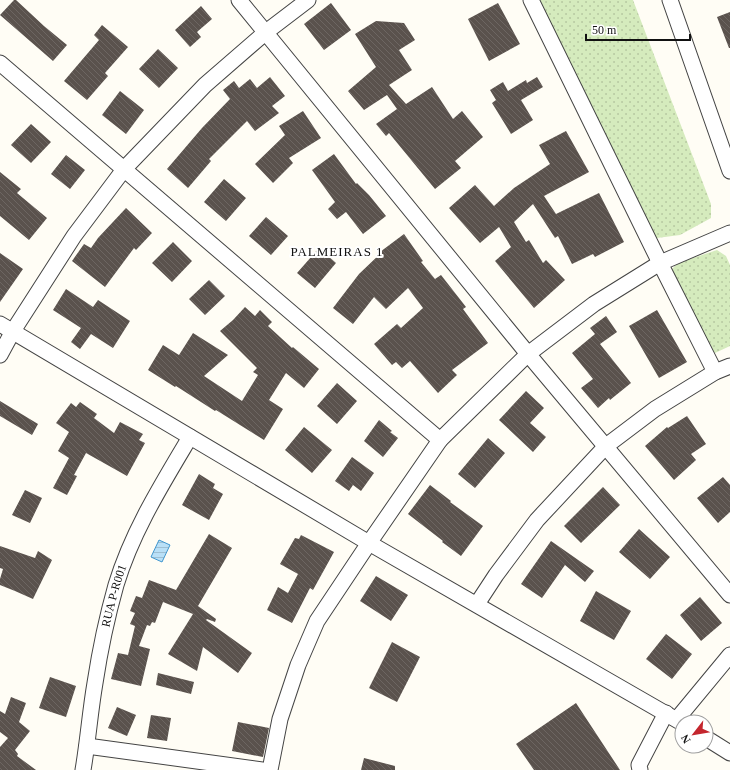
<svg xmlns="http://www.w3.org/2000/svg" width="730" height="770" viewBox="0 0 730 770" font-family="'Times New Roman',serif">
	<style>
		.grass { fill: url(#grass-dots) }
		.water { fill: url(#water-rules); stroke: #3f96cf }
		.building { fill: url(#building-back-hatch) }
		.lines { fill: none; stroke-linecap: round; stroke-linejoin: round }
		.minor-casing { stroke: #444; stroke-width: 17 }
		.minor { stroke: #fff; stroke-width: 15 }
		.labels { text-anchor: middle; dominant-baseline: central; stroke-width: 4; stroke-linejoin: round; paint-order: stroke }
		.street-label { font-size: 12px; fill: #111; stroke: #fff }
		.neighbourhood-label { font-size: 13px; letter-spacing: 1px; fill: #111; stroke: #fff }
	</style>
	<defs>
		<pattern id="grass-dots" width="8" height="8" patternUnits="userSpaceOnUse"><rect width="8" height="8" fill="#d5ebbd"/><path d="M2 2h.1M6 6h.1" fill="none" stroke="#b6c8a1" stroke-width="1.8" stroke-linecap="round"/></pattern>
		<pattern id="water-rules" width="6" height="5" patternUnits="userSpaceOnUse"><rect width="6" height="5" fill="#b9e0f7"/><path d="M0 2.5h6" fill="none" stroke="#9ebfd3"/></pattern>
		<pattern id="building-back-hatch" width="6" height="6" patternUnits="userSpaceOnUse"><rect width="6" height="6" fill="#5a524d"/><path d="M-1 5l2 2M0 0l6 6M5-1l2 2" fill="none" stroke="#6d6662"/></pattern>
	</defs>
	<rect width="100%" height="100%" fill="#fffdf5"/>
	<path class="grass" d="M535,0H633L711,204V218L680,235L657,238L646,225Z
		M717,250L726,256L730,265V346L715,353L705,343L670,271L678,263Z"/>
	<path class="water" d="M159,540L170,545L162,562L151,557Z"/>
	<path class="building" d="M14,0H16L44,26L67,45L53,61L0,15Z
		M331,3L351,30L324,50L304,24Z
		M498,3L520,44L489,61L468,19Z
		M201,6L212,19L197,32L201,37L190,47L175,30Z
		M730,12V48H729L717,17Z
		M376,21L404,23L415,40L399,50L412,70L389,85L406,104L432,87L453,119L462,111L483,137L455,161L461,168L435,189L389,133L386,136L376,124L397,109L387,95L364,110L348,91L376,67L355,34Z
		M102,25L128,47L105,73L108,76L87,100L64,81L99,40L94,35Z
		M158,49L178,68L159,88L139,69Z
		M270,77L285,96L272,106L279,113L255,131L247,121L209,159L211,161L188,188L167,169L202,128L230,99L223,90L234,81L239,88L250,79L257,88Z
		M537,77L543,87L521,100L533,120L511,134L492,103L496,100L490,90L503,82L508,91L526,80L527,83Z
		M120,91L144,110L126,134L102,115Z
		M303,111L321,138L289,158L293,163L273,183L255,164L285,135L279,126Z
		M31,124L51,142L31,163L11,145Z
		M566,131L589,172L544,196L556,214L599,193L624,242L595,257L593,254L572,264L558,236L555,238L533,204L514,222L526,242L529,240L543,263L546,260L565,280L534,308L495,261L511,247L499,227L480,243L449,208L475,185L494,206L514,188L550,164L539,145Z
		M334,154L356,184L357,183L369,195L386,216L363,234L346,212L337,219L328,209L335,202L312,170Z
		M66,155L85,170L70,189L51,174Z
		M0,172L21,189L17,193L47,218L29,240L0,216Z
		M224,179L246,198L226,221L204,202Z
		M126,208L152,233L136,250L134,248L105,287L72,261L84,244L91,248L98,238Z
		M266,217L288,236L271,255L249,236Z
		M404,234L423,261L421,262L435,279L441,275L466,307L463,309L488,343L452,370L457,375L438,393L410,361L402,368L396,362L392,365L374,344L397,324L401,328L423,308L408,288L386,309L374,297L353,324L333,308L359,274L381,253L380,252Z
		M173,242L192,261L172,282L152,263Z
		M319,248L336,263L315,288L297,273Z
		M0,253L23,269L0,302Z
		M209,280L225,296L205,315L189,299Z
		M66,289L93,307L98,300L130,321L113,348L91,334L80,349L71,342L81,328L53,310Z
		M245,307L255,316L260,310L272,322L268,326L292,348L293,347L319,369L304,388L286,373L269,400L283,409L264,440L216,410L215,411L176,386L175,387L148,370L163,345L179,355L193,333L228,355L204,376L242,401L258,375L253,372L257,368L220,331L233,320Z
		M657,310L687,362L659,378L629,326Z
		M606,316L617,332L600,344L631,383L610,400L609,398L598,408L581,388L593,379L572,353L595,334L590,328Z
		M337,383L357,401L337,424L317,406Z
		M526,391L544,408L530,423L546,437L533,452L499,420Z
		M0,401L38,424L32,435L0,416Z
		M80,402L97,414L94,418L114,433L120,422L143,434L139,440L145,443L127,476L86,453L74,475L77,476L67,495L53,488L69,458L58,451L69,432L56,423L71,403L76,407Z
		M687,416L706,444L691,454L696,460L674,480L645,446L667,427L668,428Z
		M379,420L392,431L390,432L398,438L383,457L364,441Z
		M304,427L332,450L312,473L285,450Z
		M488,438L505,453L475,488L458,474Z
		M352,457L374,473L361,491L353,485L349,491L335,481Z
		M199,474L215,484L213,488L223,494L209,520L182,505Z
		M723,477L730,485V512L718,523L697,498Z
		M430,485L451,501L450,502L483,526L461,556L442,542L443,541L408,514Z
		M603,487L620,505L581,543L564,526Z
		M25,490L42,498L30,523L12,515Z
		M639,529L670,557L650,579L619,552Z
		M209,534L232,548L198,606L216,619L215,622L207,619L206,620L252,653L238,673L203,647L197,671L168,654L193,614L163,602L155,623L152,622L150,626L147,625L139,646L150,649L141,686L111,679L118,653L128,655L135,626L130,624L135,613L130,611L136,596L142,598L149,580L176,590Z
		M301,535L334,552L313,590L310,588L292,623L267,610L278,587L288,593L298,574L280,564L295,538L299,539Z
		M551,541L594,571L585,582L565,565L542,598L521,584Z
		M0,546L35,558L38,551L52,560L33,599L15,591L0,585V579L3,569L0,568Z
		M376,576L408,595L391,621L360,601Z
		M596,591L631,611L614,640L580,621Z
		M700,597L722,623L701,641L680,615Z
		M666,634L692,654L672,679L646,659Z
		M392,642L420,657L397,702L369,688Z
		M158,673L194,682L191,694L156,685Z
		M50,677L76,686L66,717L39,708Z
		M11,697L26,703L19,722L30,731L15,750L18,754L17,756L36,770H0V747L8,738L0,732V711L5,714Z
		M576,703L620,770H534L516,744Z
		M117,707L136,715L127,736L108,728Z
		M151,715L171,718L167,741L147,738Z
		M238,722L269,728L263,757L232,751Z
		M364,758L395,766V770H361Z"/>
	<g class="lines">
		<g class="minor-casing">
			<g id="minor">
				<path d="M239,0L528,354L730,595"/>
				<path d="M531,0L660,263L715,372"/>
				<path d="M670,0L730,171"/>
				<path d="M0,63L440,440"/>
				<path d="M0,324L369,543L682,723"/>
				<path d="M0,355L13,331L74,236L125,168L205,85L266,32L308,0"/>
				<path d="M477,604L496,575L537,520L606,446L655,409L715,372L730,366"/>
				<path d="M677,719L730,655"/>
				<path d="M706,738L730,753"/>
				<path d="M87,746L262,770"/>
				<path id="s1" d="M83,770C88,741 90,712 95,683C100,650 107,617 116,585C132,532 162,484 190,437"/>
				<path d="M270,770L280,719L298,665L317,621L369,543L440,440L528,354L594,304L660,263L730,233"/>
				<path d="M640,770L639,765L666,713"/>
			</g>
		</g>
		<use href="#minor" class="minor"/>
	</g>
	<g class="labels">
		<g class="street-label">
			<text stroke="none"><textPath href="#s1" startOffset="177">RUA P-R001</textPath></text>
		</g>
		<g class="neighbourhood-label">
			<text x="337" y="251">PALMEIRAS 1</text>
		</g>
	</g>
	<g transform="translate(694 734) rotate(239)"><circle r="19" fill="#ffffff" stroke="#a0a0a0"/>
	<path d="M0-3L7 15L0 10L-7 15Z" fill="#c4262e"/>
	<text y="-6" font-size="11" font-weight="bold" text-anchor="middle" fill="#111111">N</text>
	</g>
	<path d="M586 34v6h104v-6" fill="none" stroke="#111111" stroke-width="2"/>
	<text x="592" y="34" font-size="12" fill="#111111" stroke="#ffffff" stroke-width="3" paint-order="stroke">50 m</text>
</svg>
